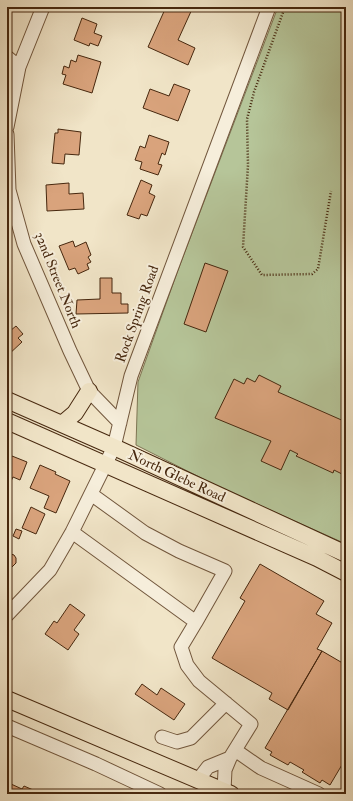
<svg xmlns="http://www.w3.org/2000/svg" width="353" height="801" viewBox="0 0 353 801" font-family="'IM FELL Double Pica',serif">
	<style>
		.green { fill: #b6c599; stroke: #7e7654 }
		.building { fill: #d9a37c; stroke: #46270e }
		.lines { fill: none; stroke-linecap: round; stroke-linejoin: round }
		.minor-casing { stroke: #71563c; stroke-width: 15 }
		.major-casing { stroke: #46270e; stroke-width: 18 }
		.path { stroke: #46270e; stroke-width: 2.5; stroke-dasharray: 1 2; stroke-linecap: butt }
		.minor { stroke: #f6eedb; stroke-width: 13 }
		.major { stroke: #f1e5c8; stroke-width: 16 }
		.labels { text-anchor: middle; dominant-baseline: central; stroke-width: 4; stroke-linejoin: round; paint-order: stroke }
		.street-label { font-size: 14px; fill: #46270e; stroke: #f6eedb }
	</style>
	<rect width="100%" height="100%" fill="#f1e5c8"/>
	<filter id="stains"><feTurbulence type="fractalNoise" baseFrequency=".005" numOctaves="4"/><feColorMatrix values="0 0 0 0 .2 0 0 0 0 .09 0 0 0 0 .02 0 0 0 .5 -.17"/></filter>
	<radialGradient id="worn" r=".72"><stop offset=".6" stop-color="#630" stop-opacity="0"/><stop offset="1" stop-color="#630" stop-opacity=".3"/></radialGradient>
	<path class="green" d="M278,7H346V544L219,487L136,445L138,382L178,270Z"/>
	<path class="building" d="M166,7L171,8L172,7H193L178,40L195,48L188,65L148,47Z
		M82,18L97,24L94,33L102,36L98,46L90,43L89,46L74,40Z
		M78,55L101,62L92,93L63,84L66,75L62,74L64,66L69,68L71,60L76,62Z
		M174,84L190,90L178,121L143,108L150,89L169,96Z
		M58,129L81,132L79,155L65,154L64,164L52,163L55,133H58Z
		M149,135L169,142L165,155L162,153L158,164L162,165L158,175L140,169L142,162L135,160L140,146L145,148Z
		M141,180L152,185L149,193L155,196L147,216L141,214L139,219L127,215Z
		M69,183V194L83,193L84,209L47,211L46,185Z
		M73,241L75,247L86,242L91,255L88,257L91,262L87,264L89,269L78,274L75,268L69,270L59,246Z
		M205,263L228,271L206,332L184,324Z
		M100,278H112V293H121V304H128V313L76,314L77,300L100,299Z
		M16,326L23,334L18,338L22,342L7,356V328L10,331Z
		M259,375L281,386L278,392L346,422V476L334,470L333,473L296,456L298,454L290,450L281,470L261,461L271,441L215,418L234,379L244,384L247,378L255,382Z
		M7,454L27,462L20,480L13,477L10,483L7,482Z
		M40,465L56,472L55,474L70,481L56,513L44,508L49,496L30,488Z
		M31,507L45,514L36,534L22,528Z
		M16,529L22,531L19,539L13,536Z
		M7,553L9,555L11,554L14,555L16,558V563L7,572Z
		M260,564L324,601L316,614L332,623L317,649L322,651L288,710L269,699L272,693L212,658L245,601L240,598Z
		M70,604L85,615L74,630L79,634L68,650L45,634L54,621L57,623Z
		M322,651L346,665V758L330,785L322,780L320,783L302,772L304,770L290,762L288,765L270,755L272,752L265,748Z
		M142,684L157,695L161,688L185,704L174,720L135,694Z
		M7,784L10,785L11,784L22,789L24,786L40,793L7,794Z"/>
	<g class="lines">
		<g class="minor-casing">
			<path id="minor" d="M7,57L19,67
				M7,127L19,67L43,7
				M7,134L9,190L24,244L70,351L89,391L120,423
				M72,532L196,622L225,571L179,551L145,533L91,494
				M7,615L50,570L72,532L114,447L131,376L269,7
				M196,622L181,647L187,665L199,681L251,724L230,758L225,770L224,791
				M7,726L96,764L160,794
				M162,737L177,742L191,738L226,703
				M235,750L261,768L319,794
				M198,780L208,767L230,758"/>
		</g>
		<g class="major-casing">
			<path id="major" d="M7,400L114,447L346,554
				M7,421L317,558L346,573
				M62,424L75,413L89,391
				M7,699L231,794"/>
		</g>
		<path class="path" d="M285,7L254,92L247,119L248,165L243,247L262,275L312,274L318,269L331,191"/>
		<use href="#minor" class="minor"/>
		<use href="#major" class="major"/>
	</g>
	<g class="labels">
		<g class="street-label">
			<text transform="translate(58 280) rotate(68)">32nd Street North</text>
			<text transform="translate(137 314) rotate(-70)">Rock Spring Road</text>
			<text transform="translate(177 476) rotate(25)">North Glebe Road</text>
		</g>
	</g>
	<rect width="353" height="801" fill="none" stroke="#f1e5c8" stroke-width="24"/>
	<rect x="8" y="8" width="337" height="785" fill="none" stroke="#46270e" stroke-width="2"/>
	<rect x="12" y="12" width="329" height="777" fill="none" stroke="#46270e"/>
	<rect width="100%" height="100%" filter="url(#stains)"/>
	<rect width="100%" height="100%" fill="url(#worn)"/>
</svg>
